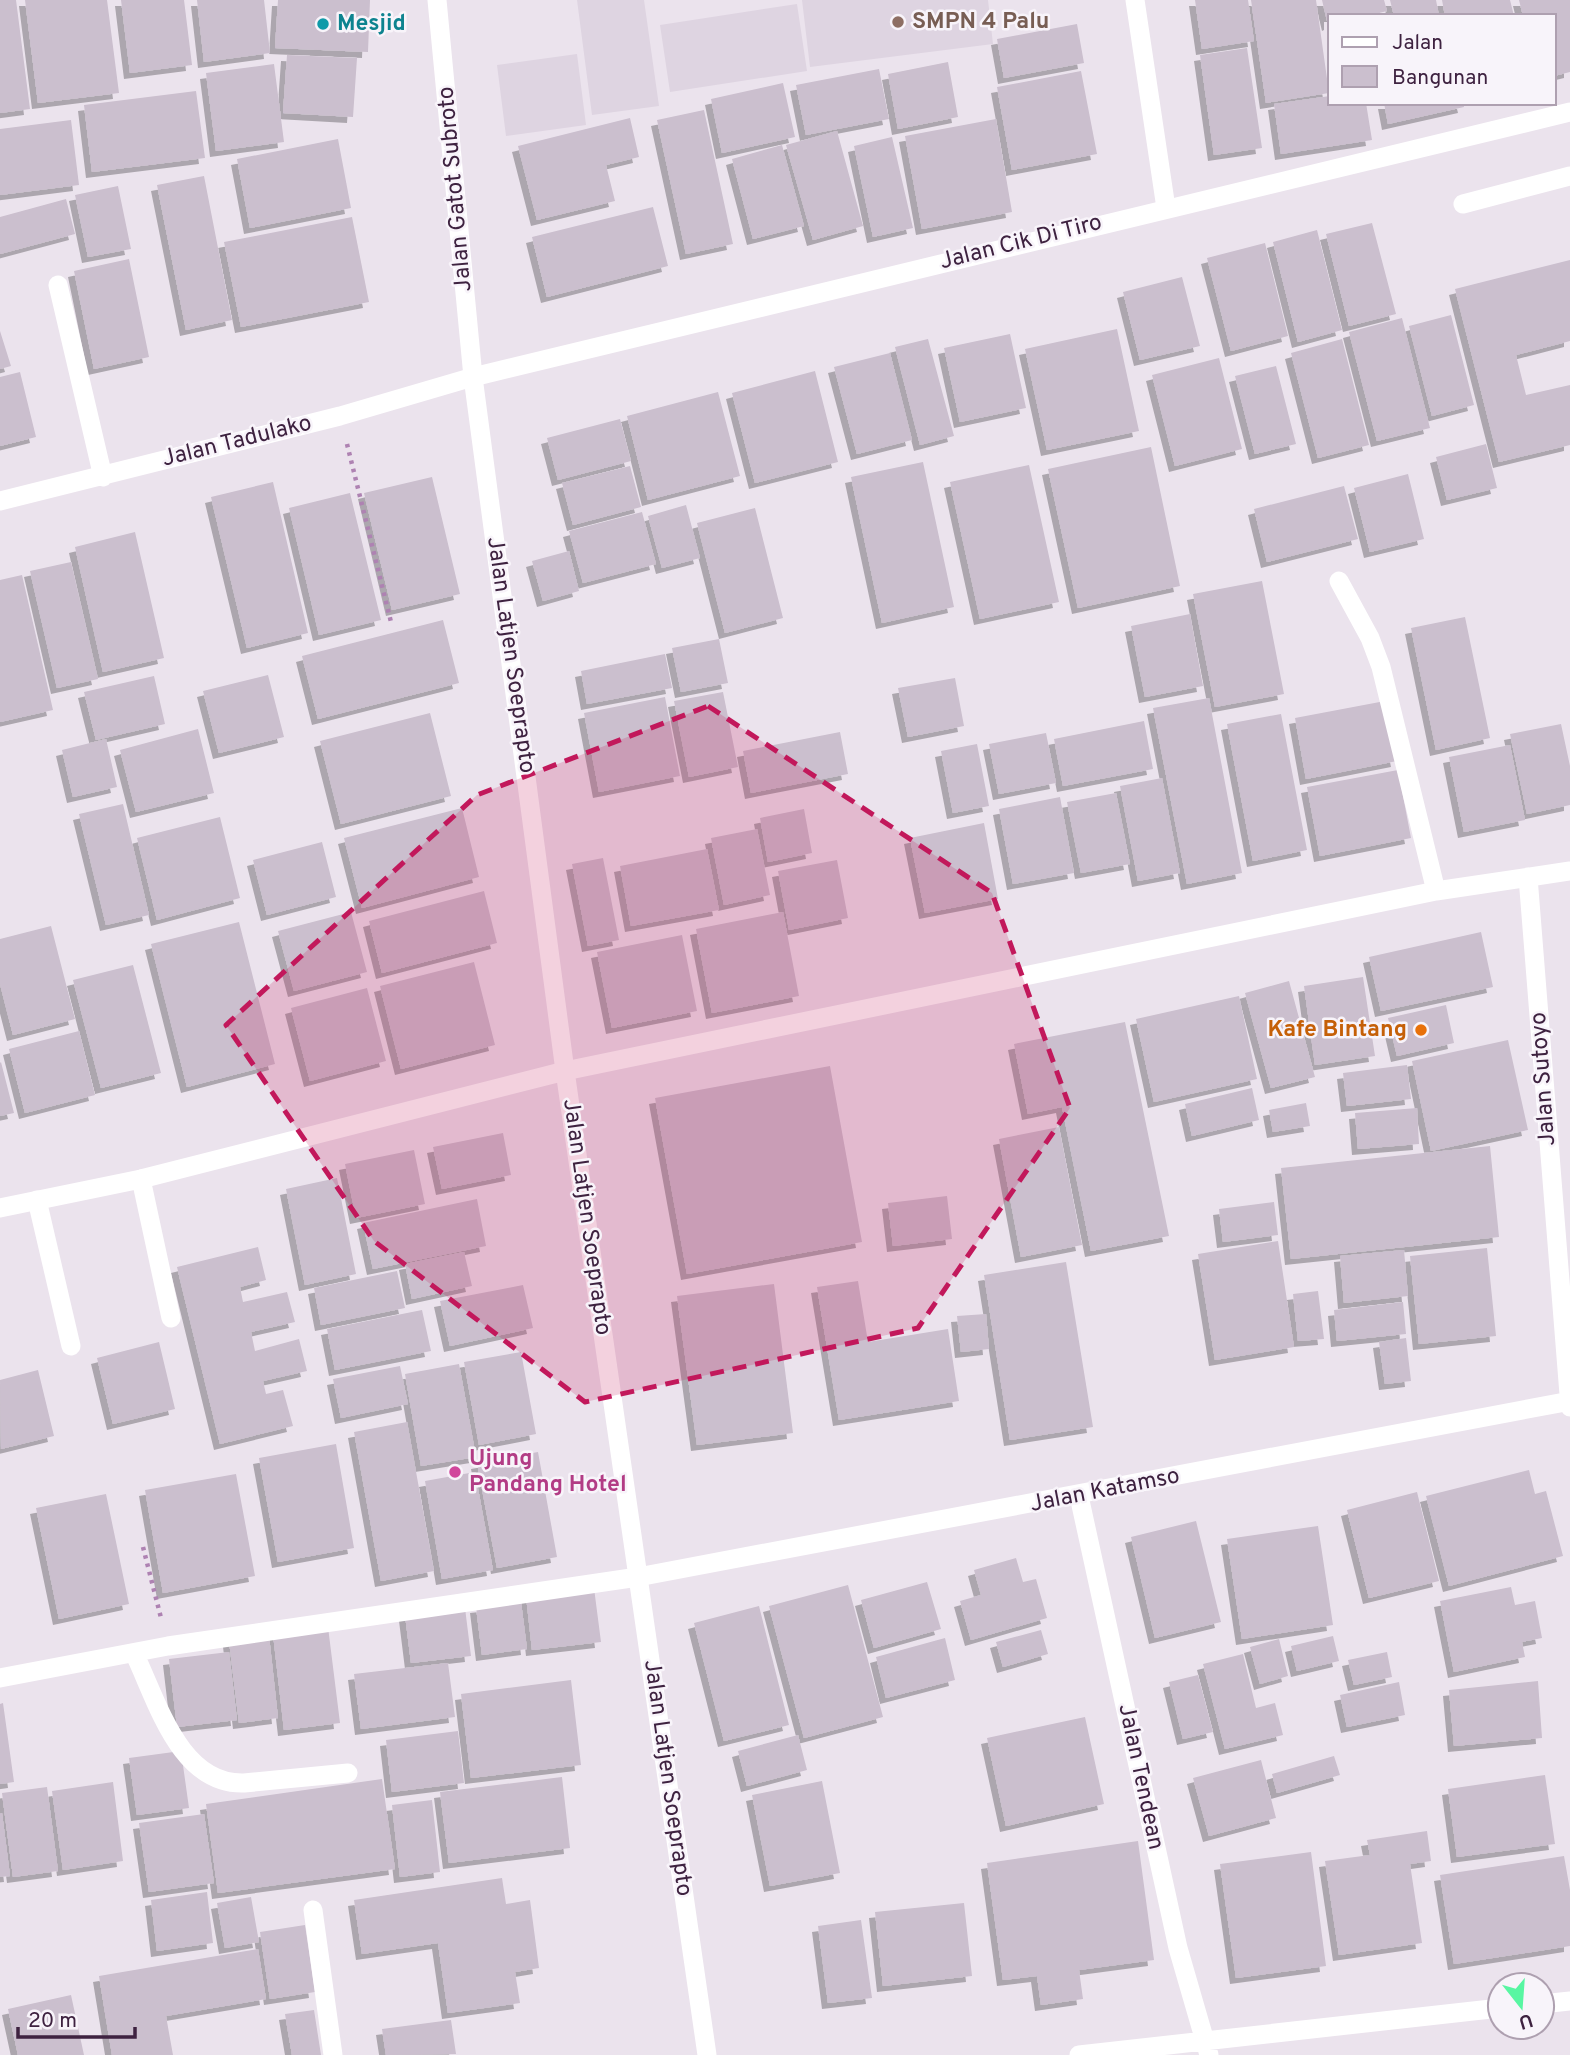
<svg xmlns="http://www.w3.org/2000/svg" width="1570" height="2055" viewBox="0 0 1570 2055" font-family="Overpass,sans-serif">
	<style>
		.built { fill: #ded4e1 }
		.building { fill: #cbbfce; filter: url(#shadow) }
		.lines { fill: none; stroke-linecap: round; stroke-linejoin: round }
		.path { stroke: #ae82b2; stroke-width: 4.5; stroke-dasharray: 3.5 5; stroke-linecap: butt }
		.service { stroke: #fff; stroke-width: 19 }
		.minor { stroke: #fff; stroke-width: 19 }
		.tertiary { stroke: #fff; stroke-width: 19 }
		.marked { fill: #c2185b; fill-opacity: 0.2; stroke: #c2185b; stroke-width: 5; stroke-dasharray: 14 9; stroke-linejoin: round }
		.education-dot { fill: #8d6e63; stroke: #f8f4fa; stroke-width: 2.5 }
		.culture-dot { fill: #0f9aa8; stroke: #f8f4fa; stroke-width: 2.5 }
		.food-dot { fill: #e8710a; stroke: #f8f4fa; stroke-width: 2.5 }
		.hotel-dot { fill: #d1479c; stroke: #f8f4fa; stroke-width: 2.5 }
		.labels { text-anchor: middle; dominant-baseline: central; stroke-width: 5; stroke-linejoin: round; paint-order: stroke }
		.education-label { font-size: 23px; font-weight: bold; fill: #785e54; stroke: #f8f4fa; text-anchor: start }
		.culture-label { font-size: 23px; font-weight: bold; fill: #0d838f; stroke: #f8f4fa; text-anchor: start }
		.street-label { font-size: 23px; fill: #3e2240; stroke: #f8f4fa }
		.food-label { font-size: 23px; font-weight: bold; fill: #c56008; stroke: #f8f4fa; text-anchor: end }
		.hotel-label { font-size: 23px; font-weight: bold; fill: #b23c85; stroke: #f8f4fa; text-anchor: start }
	</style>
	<defs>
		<filter id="shadow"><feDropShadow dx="-6" dy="6" stdDeviation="0" flood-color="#0004"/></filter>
	</defs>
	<rect width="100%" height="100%" fill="#ebe3ed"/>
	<path class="built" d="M577,0H644L659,106L592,115Z
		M802,0H988L993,44L810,67Z
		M797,4L807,71L670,92L660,25Z
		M577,54L586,125L506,136L497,65Z"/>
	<path class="building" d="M0,0H16L30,109L0,113Z
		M25,0H107L119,93L38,103Z
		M121,0H184L192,65L130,73Z
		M197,0H264L270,53L204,62Z
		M278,0H370L368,52L275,48Z
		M1195,0H1248L1254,41L1202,49Z
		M1251,0H1316L1329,93L1266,103Z
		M1322,0H1384L1387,11L1367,16H1330V24L1328,25Z
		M1390,0H1436L1439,16H1394Z
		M1442,0H1510L1514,16H1445Z
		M1519,0H1570V72L1554,76V16H1523Z
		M1077,24L1084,63L1004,78L997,39Z
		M1247,48L1262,148L1214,155L1200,55Z
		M287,55L357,58L353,117L283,113Z
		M948,62L958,117L898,129L888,74Z
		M274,64L284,142L216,151L206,73Z
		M879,69L889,119L806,135L796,85Z
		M1081,71L1097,154L1012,170L997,87Z
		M783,83L795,137L722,153L711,99Z
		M196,91L205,158L92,172L84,105Z
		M1330,96V103H1366L1372,140L1281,154L1274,104Z
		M1384,103H1463L1464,107L1388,124Z
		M704,110L733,244L686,254L657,120Z
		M630,118L639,157L606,165L615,201L537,220L518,146Z
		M996,119L1012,212L922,229L905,136Z
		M71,120L79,185L0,195V129Z
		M837,131L863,226L813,240L786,145Z
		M892,137L913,228L873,237L854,146Z
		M338,139L351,208L250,228L237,159Z
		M782,145L804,226L753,239L732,159Z
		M204,176L232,320L186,330L157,185Z
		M118,186L131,249L88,257L75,195Z
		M66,199L75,234L0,254V217Z
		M653,207L668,266L547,297L532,237Z
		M352,217L369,302L241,327L224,242Z
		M1372,223L1396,314L1349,326L1326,234Z
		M1317,230L1342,330L1298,342L1273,242Z
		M1265,243L1288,336L1231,351L1207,258Z
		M129,259L149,357L94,369L74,271Z
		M1570,260V341L1516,355L1526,395L1570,385V445L1499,462L1455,289Z
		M1182,277L1200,346L1140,360L1123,292Z
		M1451,315L1474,405L1432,416L1409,326Z
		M1402,318L1430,428L1377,441L1349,332Z
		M1117,329L1139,431L1047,450L1025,349Z
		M0,331L11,366L0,369Z
		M1010,334L1026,408L960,422L944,348Z
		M928,339L954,436L920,445L895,347Z
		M1342,339L1369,445L1318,458L1291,353Z
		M890,353L912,440L857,454L834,367Z
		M1219,358L1242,449L1175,466L1152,375Z
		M1276,366L1296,444L1255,454L1235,376Z
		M815,371L838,462L755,483L732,393Z
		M20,372L36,437L0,446V377Z
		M718,392L740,476L648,500L627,416Z
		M620,419L631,461L558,480L547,438Z
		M1486,444L1497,488L1447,500L1436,457Z
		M1151,447L1180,586L1078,608L1048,469Z
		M923,462L954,607L882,623L851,477Z
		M1029,465L1059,602L980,619L950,482Z
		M630,466L641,507L573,525L562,483Z
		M1408,474L1424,539L1370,552L1354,488Z
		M432,477L460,594L392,610L364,493Z
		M273,482L308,633L247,648L211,497Z
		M1344,486L1358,539L1267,562L1254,509Z
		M350,493L381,620L319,635L289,508Z
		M686,505L700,558L662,568L648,516Z
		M755,508L783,618L725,633L697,523Z
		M642,512L656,564L583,583L569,531Z
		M135,532L164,658L103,672L75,547Z
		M569,551L579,591L543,601L532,561Z
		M71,562L98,679L57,688L30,571Z
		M22,575L53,710L0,722V580Z
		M1262,581L1284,694L1215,707L1193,594Z
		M1190,614L1203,686L1145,697L1131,626Z
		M1465,617L1490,738L1436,750L1411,628Z
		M443,620L459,683L318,719L302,656Z
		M719,639L728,683L681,692L672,648Z
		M665,654L672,688L587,704L581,671Z
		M268,675L284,737L219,753L203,691Z
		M154,676L165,724L96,740L84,692Z
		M955,678L964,726L908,737L898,688Z
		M723,692L738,767L689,777L674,701Z
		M665,697L680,776L599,792L584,713Z
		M1209,698L1242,873L1187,884L1153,708Z
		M1385,701L1397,761L1306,779L1295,718Z
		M430,713L451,796L341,824L320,741Z
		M1281,714L1307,850L1253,861L1227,724Z
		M1144,721L1153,769L1063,786L1054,739Z
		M1561,724L1570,766V805L1527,814L1510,734Z
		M198,729L214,793L136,812L120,750Z
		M840,732L848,774L751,793L743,751Z
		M1046,733L1056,783L999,794L989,744Z
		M106,739L117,787L73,797L62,750Z
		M977,744L989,806L953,813L941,751Z
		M1510,745L1525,820L1464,832L1449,757Z
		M1398,770L1411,838L1320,856L1307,787Z
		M1162,778L1180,873L1138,881L1120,786Z
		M1116,793L1130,864L1081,873L1067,802Z
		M1060,797L1074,873L1013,884L999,809Z
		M123,804L149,915L106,925L79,814Z
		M462,808L479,877L362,908L344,838Z
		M804,809L812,853L768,862L760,818Z
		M220,817L240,898L157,920L137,838Z
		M984,823L998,899L925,913L910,838Z
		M757,829L770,895L724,905L711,838Z
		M322,842L336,897L267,915L253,860Z
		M707,849L719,910L631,926L620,866Z
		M603,858L619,940L588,946L572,864Z
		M837,860L848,918L789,930L778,871Z
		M484,891L497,943L382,973L369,921Z
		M351,912L367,972L294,991L278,931Z
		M783,912L799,996L712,1013L696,929Z
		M239,922L275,1064L187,1087L151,944Z
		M51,926L75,1019L13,1035L0,984V939Z
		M1481,932L1493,987L1381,1011L1369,957Z
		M682,935L697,1011L612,1028L597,952Z
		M474,962L495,1045L401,1069L380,986Z
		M133,965L161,1073L101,1088L73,980Z
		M1363,977L1375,1056L1315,1065L1304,986Z
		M1289,981L1315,1077L1271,1088L1245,993Z
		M367,988L386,1061L310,1081L291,1008Z
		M1239,996L1257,1079L1154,1102L1136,1019Z
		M1446,1005L1454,1043L1397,1056L1388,1018Z
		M1125,1022L1169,1236L1091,1251L1062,1107L1028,1114L1014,1044Z
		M79,1031L95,1095L25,1113L9,1049Z
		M1508,1040L1528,1130L1431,1151L1412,1061Z
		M1,1062L14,1113L0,1116V1063Z
		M1407,1065L1411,1099L1347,1106L1343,1073Z
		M830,1066L862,1242L687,1274L655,1098Z
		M1252,1088L1259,1120L1192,1136L1185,1104Z
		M1306,1103L1310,1126L1273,1132L1269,1110Z
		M1417,1108L1419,1144L1358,1149L1355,1113Z
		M1059,1127L1082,1245L1021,1257L999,1139Z
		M503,1133L511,1175L442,1189L433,1147Z
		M1490,1146L1499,1237L1291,1259L1281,1168Z
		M414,1150L425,1204L356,1218L345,1164Z
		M337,1178L356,1274L305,1285L286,1189Z
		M947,1196L952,1239L893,1246L888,1203Z
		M477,1199L486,1246L373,1269L363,1223Z
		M1274,1202L1278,1235L1223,1242L1219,1209Z
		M1278,1241L1294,1347L1215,1360L1198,1254Z
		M258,1247L266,1280L240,1287L243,1302L287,1292L295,1322L251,1332L255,1351L299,1339L307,1371L263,1381L266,1394L283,1390L293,1426L220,1444L177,1267Z
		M1487,1248L1496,1336L1419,1344L1410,1256Z
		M1404,1250L1408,1296L1344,1303L1340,1256Z
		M464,1252L472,1286L412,1299L405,1264Z
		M1066,1262L1093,1427L1010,1440L984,1275Z
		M397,1271L405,1308L321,1325L314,1288Z
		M858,1281L868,1342L948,1329L959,1401L839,1420L817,1287Z
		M774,1284L793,1433L697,1445L677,1296Z
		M523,1285L533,1328L450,1346L440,1301Z
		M1318,1291L1324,1339L1298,1341L1293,1294Z
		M1403,1302L1406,1334L1337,1341L1334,1310Z
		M422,1310L431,1351L335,1370L327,1329Z
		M986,1314L989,1349L961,1352L957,1316Z
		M1406,1338L1411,1381L1385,1384L1379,1342Z
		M159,1342L175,1409L113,1424L97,1358Z
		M521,1352L536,1434L479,1445L464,1362Z
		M459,1364L476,1457L421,1466L405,1374Z
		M400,1366L408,1404L341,1418L333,1379Z
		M38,1370L54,1436L1,1449L0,1380Z
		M407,1422L434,1571L381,1581L354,1432Z
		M336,1444L354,1548L278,1562L259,1458Z
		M538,1452L557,1557L497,1568L477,1463Z
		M1529,1470L1535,1494L1546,1491L1563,1556L1449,1586L1426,1496Z
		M475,1472L493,1570L442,1579L425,1481Z
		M236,1474L255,1576L163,1593L145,1490Z
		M1417,1492L1439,1581L1369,1598L1347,1510Z
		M106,1494L129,1604L59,1619L36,1508Z
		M1196,1521L1221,1622L1155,1638L1131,1537Z
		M1318,1526L1333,1625L1242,1639L1227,1539Z
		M1016,1558L1023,1582L1036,1579L1047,1618L971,1640L960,1601L981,1595L974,1570Z
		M927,1582L941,1629L874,1648L861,1600Z
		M848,1585L883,1717L804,1738L769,1606Z
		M1511,1587L1515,1605L1535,1601L1542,1638L1522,1642L1525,1657L1454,1672L1440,1601Z
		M594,1588L601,1642L532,1650L526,1596Z
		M521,1602L527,1649L482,1655L476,1607Z
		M759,1606L789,1725L724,1741L694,1623Z
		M465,1608L471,1656L411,1663L405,1615Z
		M328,1627L340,1723L284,1730L273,1634Z
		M1041,1630L1048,1654L1003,1667L996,1642Z
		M269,1636L278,1718L239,1723L229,1641Z
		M1333,1636L1339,1661L1297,1671L1291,1646Z
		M945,1638L955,1680L886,1698L876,1657Z
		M1279,1639L1288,1676L1260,1684L1250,1647Z
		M229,1652L237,1720L177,1727L169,1659Z
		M1387,1652L1392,1677L1354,1685L1348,1660Z
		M1243,1654L1256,1708L1275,1703L1283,1735L1225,1749L1203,1664Z
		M448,1663L455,1717L361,1729L354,1674Z
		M1198,1675L1213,1732L1183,1739L1169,1682Z
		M571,1680L581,1765L471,1778L461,1694Z
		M1538,1681L1542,1738L1454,1746L1449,1690Z
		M1399,1682L1405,1715L1347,1727L1340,1695Z
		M3,1703L14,1782L0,1784V1704Z
		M1085,1717L1104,1804L1006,1826L987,1738Z
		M458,1731L464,1783L392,1792L386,1740Z
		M798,1735L807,1770L747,1786L738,1751Z
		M181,1751L189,1808L137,1815L129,1758Z
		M1334,1756L1340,1775L1277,1793L1272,1774Z
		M1261,1760L1276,1818L1209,1836L1193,1778Z
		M1545,1775L1555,1844L1457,1857L1448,1789Z
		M562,1777L570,1848L449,1863L440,1792Z
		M382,1779L395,1869L218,1893L206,1804Z
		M822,1781L840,1873L770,1886L752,1795Z
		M113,1782L123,1861L63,1870L52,1791Z
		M47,1787L58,1871L13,1877L2,1793Z
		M432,1800L440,1872L400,1877L392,1805Z
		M2,1813L10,1876L0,1877V1814Z
		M204,1814L214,1883L149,1892L139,1823Z
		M1427,1831L1431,1861L1410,1864L1422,1943L1339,1955L1325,1861L1370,1855L1367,1840Z
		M1138,1841L1154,1960L1079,1970L1083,1999L1041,2005L1037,1976L1003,1980L987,1863Z
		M1311,1852L1326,1966L1236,1978L1220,1864Z
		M1564,1856L1570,1890V1946L1454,1964L1440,1875Z
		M502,1878L506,1904L530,1900L539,1968L515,1972L520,2003L448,2013L438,1943L362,1954L354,1900Z
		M207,1892L213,1943L157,1951L151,1900Z
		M251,1897L259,1942L225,1948L217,1903Z
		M964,1903L972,1976L883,1986L875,1912Z
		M861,1920L872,1998L828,2003L818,1926Z
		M305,1925L315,1992L270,1999L260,1932Z
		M258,1949L266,1999L166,2016L173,2055H112L99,1976Z
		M71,1995L84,2055H18L8,2009Z
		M314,2010L321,2055H292L285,2014Z
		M451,2020L456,2054L386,2055L382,2029Z"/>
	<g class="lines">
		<path class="path" d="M347,444L391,622
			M143,1547L161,1618"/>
		<path class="service" d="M141,1179L171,1318
			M37,1200L71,1346"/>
		<path class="minor" d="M1135,0L1166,208
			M1463,204L1570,176
			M58,285L103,477
			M0,501L340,416L473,377
			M1339,581L1370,638L1381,667L1436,891
			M1528,877L1570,1407
			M0,1208L141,1179L565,1071L1436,891L1570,871
			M1079,1496L1178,1948L1209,2055
			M135,1655C158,1703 180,1785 244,1783L348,1773
			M0,1678L168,1646L638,1577L1570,1401
			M313,1910L333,2055
			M1542,2004L1570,2001
			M1079,2055L1500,2008"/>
		<path class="tertiary" d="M437,0L473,377L565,1071L707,2055
			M473,377L1570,112"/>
	</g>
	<path class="marked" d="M708,706L992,893L1070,1108L918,1328L585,1402L374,1241L226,1025L477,795Z"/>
	<circle class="education-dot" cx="898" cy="22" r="7"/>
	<circle class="culture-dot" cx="323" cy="24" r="7"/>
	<circle class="food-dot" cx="1421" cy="1030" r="7"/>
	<circle class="hotel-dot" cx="455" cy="1472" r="7"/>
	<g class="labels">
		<g class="education-label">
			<text x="912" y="22">SMPN 4 Palu</text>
		</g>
		<g class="culture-label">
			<text x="337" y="24">Mesjid</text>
		</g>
		<g class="street-label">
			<text transform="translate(456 189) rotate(-95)">Jalan Gatot Subroto</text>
			<text transform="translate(1021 243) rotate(-14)">Jalan Cik Di Tiro</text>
			<text transform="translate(237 442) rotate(-14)">Jalan Tadulako</text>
			<text transform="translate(510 655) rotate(82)">Jalan Latjen Soeprapto</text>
			<text transform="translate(1544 1079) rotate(-94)">Jalan Sutoyo</text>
			<text transform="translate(586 1217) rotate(82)">Jalan Latjen Soeprapto</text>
			<text transform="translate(1105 1491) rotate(-11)">Jalan Katamso</text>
			<text transform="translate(1140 1777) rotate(78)">Jalan Tendean</text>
			<text transform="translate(667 1778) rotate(82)">Jalan Latjen Soeprapto</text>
		</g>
		<g class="food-label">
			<text x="1407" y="1030">Kafe Bintang</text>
		</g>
		<g class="hotel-label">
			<text x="469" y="1459">Ujung<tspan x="469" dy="26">Pandang Hotel</tspan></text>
		</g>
	</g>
	<rect x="1328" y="14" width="228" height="91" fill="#f8f4fa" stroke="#aea0b0" stroke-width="2"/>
	<rect x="1342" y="37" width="35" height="10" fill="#ffffff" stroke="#aea0b0" stroke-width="2"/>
	<text x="1392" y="49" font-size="21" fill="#3e2240">Jalan</text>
	<rect x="1342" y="66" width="35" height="21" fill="#cbbfce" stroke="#aea0b0" stroke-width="2"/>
	<text x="1392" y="84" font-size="21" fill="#3e2240">Bangunan</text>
	<g transform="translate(1521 2006) rotate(163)"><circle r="33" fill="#f8f4fa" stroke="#aea0b0" stroke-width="2"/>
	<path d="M0-5L12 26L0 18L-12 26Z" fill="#58f6a2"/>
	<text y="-10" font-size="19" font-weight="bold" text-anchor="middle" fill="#3e2240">U</text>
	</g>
	<path d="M18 2027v10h117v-10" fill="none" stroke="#3e2240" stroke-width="3.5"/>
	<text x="28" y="2027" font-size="21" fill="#3e2240" stroke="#f8f4fa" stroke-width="5" paint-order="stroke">20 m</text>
</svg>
